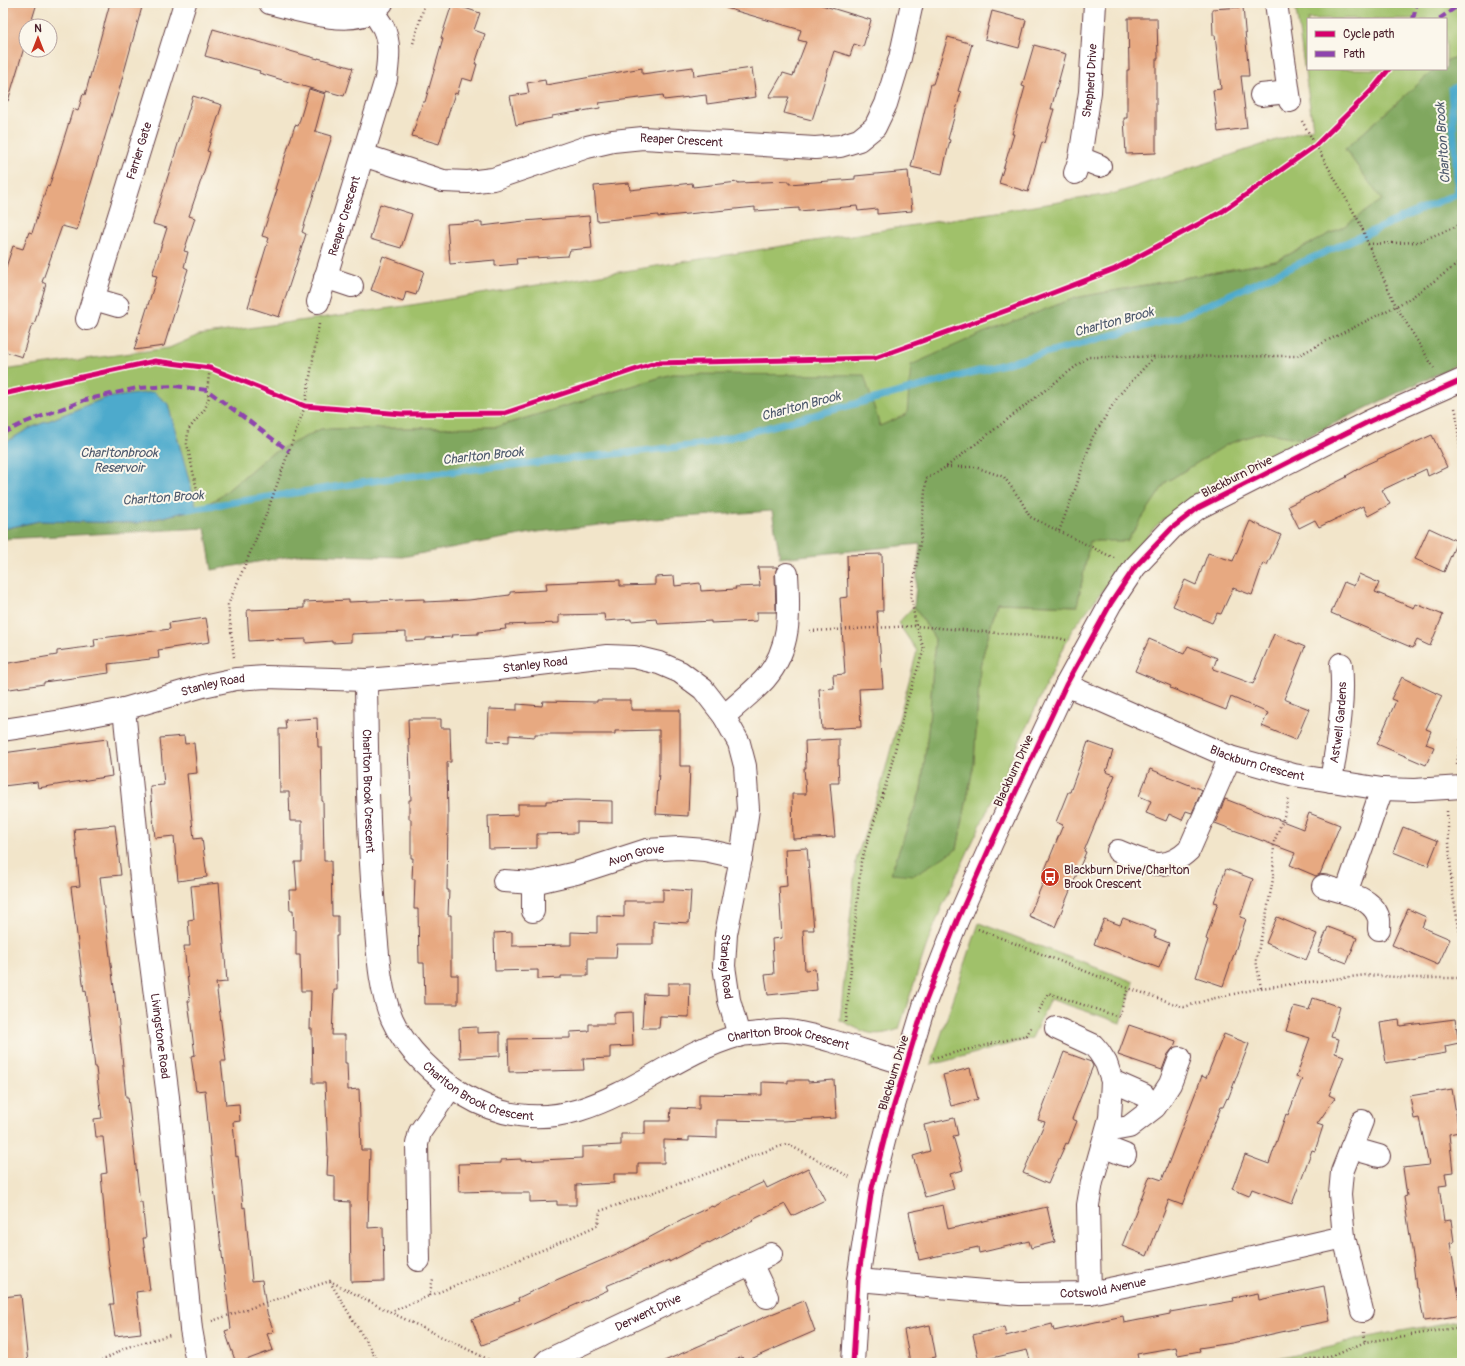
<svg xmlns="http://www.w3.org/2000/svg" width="1465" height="1366" viewBox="0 0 1465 1366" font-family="Pangolin,sans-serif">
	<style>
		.green { fill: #a0c16a; stroke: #75704a }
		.forest { fill: #80a75e; stroke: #656344 }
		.water { fill: #4daacc; stroke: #4c647c }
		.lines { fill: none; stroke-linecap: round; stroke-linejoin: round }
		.stream { stroke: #4daacc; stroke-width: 7 }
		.building { fill: #e7a981 }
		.minor-casing { stroke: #633d43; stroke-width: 24 }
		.path { stroke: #633d43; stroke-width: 2.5; stroke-dasharray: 1 3; stroke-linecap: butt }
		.minor { stroke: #fff; stroke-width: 22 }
		.quiet { stroke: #8e44ad; stroke-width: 4; stroke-dasharray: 8 4; stroke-linecap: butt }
		.cycleway-casing { stroke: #fbf7ec; stroke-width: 8 }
		.cycleway { stroke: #d6006c; stroke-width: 5 }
		.labels { text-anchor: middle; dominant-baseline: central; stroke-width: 4; stroke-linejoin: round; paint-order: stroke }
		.street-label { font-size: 12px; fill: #4a1f2b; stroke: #fbf7ec }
		.poi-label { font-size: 12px; fill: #4a1f2b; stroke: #fbf7ec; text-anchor: start }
		.water-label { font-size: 13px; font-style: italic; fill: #4b576b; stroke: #fbf7ec }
	</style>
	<rect width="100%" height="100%" fill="#fbf7ec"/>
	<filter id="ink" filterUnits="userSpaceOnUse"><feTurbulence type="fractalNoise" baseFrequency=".025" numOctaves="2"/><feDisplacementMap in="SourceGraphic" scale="8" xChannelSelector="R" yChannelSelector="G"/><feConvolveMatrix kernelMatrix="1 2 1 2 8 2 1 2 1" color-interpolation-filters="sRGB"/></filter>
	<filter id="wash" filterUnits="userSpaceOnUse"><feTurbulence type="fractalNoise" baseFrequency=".012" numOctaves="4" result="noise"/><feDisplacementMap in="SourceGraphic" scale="16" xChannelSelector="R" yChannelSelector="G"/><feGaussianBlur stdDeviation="0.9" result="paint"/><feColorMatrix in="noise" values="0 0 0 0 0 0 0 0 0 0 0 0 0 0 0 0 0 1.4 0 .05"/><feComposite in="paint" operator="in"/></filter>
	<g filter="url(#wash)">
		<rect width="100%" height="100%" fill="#f2e5ca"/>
		<path class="green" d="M1295,3H1462V54L1446,61V19H1308V69H1435L1345,149L1383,200L1343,227L1276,261L1075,298L908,414L880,426L672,374L496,427L321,429L269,455L220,497L197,509L168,404L105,398L28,429L3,444V370L169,348L199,335L405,306L1116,193L1313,128Z
			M1263,432L1302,439L1256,460L1206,486L1156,526L1110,581L1072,630L941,909L926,947L899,1029C872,1039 864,1032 840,1020L856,860L882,782L917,651L898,623L914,606L935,639L929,723L921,790L891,873L957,849L974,763L980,666L997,603L1077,606L1090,541L1127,540L1166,482L1227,444Z
			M979,923L1134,982L1121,1023L1050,999L1032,1038L931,1065Z
			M1462,1320V1363H1261L1335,1346L1362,1338Z"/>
		<path class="forest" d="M1462,54V362L1302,439L1263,432L1228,444L1166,482L1127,541H1090L1077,606L997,603L980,666L974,763L957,849L914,875L891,873L921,790L929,723L935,639L914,606L920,544L780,558L772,511L654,519L537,532L402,557L303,554L212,570L205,528L3,539V529L39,521L137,523L197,509L220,497L269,455L321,429L496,427L672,374L864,375L880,426L907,414L911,365L983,333L1075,298L1276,261L1343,227L1382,200L1345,149L1435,69H1446V61Z"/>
		<path class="water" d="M154,392L168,404L197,509L137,523L39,521L3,529V444L28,429L105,398Z"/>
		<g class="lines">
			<path class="stream" d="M189,509L393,478L706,444L1179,317L1458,193L1451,89L1462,85"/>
		</g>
		<g id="blocks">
			<path class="building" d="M3,3H37L30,26H26V41L8,101H3Z
				M110,3H128L142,7L119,90L77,230L62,226L42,282L46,284L34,325L32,324L22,357L3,351V276L13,246L23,249L29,232L32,233L47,186L49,187L73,109L78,111L83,94L85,95Z
				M726,3H815L871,20L863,47L854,44L850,56L834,51L812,120L784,113L789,97H769L783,73L793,76L806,42L798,40L801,30L726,8Z
				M452,4L480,13L474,30L485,34L475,64H477L472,81L462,78L457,94L455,93L439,144L412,136L423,102H425L443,39L441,38Z
				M1243,7L1249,76H1241L1247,128L1218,132L1213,90L1221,89L1215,35H1213L1212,9Z
				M992,11L1026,20L1019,48L985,39Z
				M1128,18H1157L1158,59H1156V153L1126,154L1124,118H1127V70H1129Z
				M213,29L318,59V58L353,68L344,96L326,91V93L259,73L260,71L205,56Z
				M948,37L972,44L958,91L961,92L948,139L950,140L942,174L911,167L931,84H933Z
				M1034,45L1066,54L1051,109H1054L1044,143L1042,142L1028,192L999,183L1014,134H1012L1025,87L1022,86Z
				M693,67L694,76L752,68L756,97L707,104L706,95L664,100L663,95L599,103L600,108L552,116V118L516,125L510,96L529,93L527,83L545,80L546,85L642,68V74Z
				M309,89L325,94L315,131L332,136L302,232L306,234L279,317L248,307L269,238L262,236L277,190L275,189L295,125L298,126Z
				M193,96L222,105L207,151L210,152L208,159L189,216L195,218L184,251L188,252L184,267L188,269L164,346L134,350L157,276L152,275L167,228L153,224Z
				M908,171L912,211L877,214V209L858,211L857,206L799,211V208L755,211V207L658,217V215L597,221L594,186L629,183L630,190L692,183L693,187L738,182V183L789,181V184L855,179V176Z
				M380,204L412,214L401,248L370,239Z
				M589,216L592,248L570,250L568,256L516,259L517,264L495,266V260L450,264L447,224L482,222V226L524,221Z
				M383,256L424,271L416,295L406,292L403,302L371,290Z
				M1432,435L1447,467L1428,476L1426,469L1382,490L1390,504L1368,516L1363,506L1319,527L1315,520L1299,528L1288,506L1347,477L1346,476L1367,464Z
				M1250,521L1281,535L1267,565L1263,563L1252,595L1233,588L1221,614L1217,613L1212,623L1173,606L1185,580L1196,585L1208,553L1233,561Z
				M1429,528L1457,541L1444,572L1415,559Z
				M882,554L883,611H877L883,688L859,689L861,727L822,729L819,689L834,688L833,675L845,674L840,598L848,597L847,555Z
				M758,567H777L775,575L776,612H757V621L711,623V621L658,624L657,619L631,621V619L605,621L604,614L559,615V623L505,625L506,629L478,632V634L451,635L452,637L426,638V640L406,641V632L351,634V642L332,643V641L306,643V639L279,640V639L249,641L247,610L304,608V602L349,600V602L424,599V602L469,600L510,595V592L547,590L546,583L620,580V586L655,585V577L674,576L675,586L700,583L701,591L736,589L735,587L760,586Z
				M1359,574L1379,583L1375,592L1414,608L1416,604L1443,615L1430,646L1417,640L1413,648L1331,613L1344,582L1354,586Z
				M206,618L210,642L158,650L159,658L108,664L109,673L44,682V684L3,690V664L57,655V651L95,646L94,639L170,629L169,623Z
				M1274,634L1305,647L1284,699L1309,709L1296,740L1262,726L1268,713L1231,697L1226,710L1170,688L1171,686L1135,671L1149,639L1184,654L1188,646L1217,658L1213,669L1253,684Z
				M1402,677L1442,696L1426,729L1431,731L1426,744L1434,747L1426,765L1377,744L1396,701L1391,699Z
				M597,700H631V710H680V766H690L688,816L656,814L659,772V730L615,731V734H535V737L509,735V742L488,741L489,709L517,710V704L542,706L543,701L597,702Z
				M317,718L318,747H321L322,801H323L324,861H331L332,916H338V936H336L337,990H334L332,1035H345V1063H347L348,1090L359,1089L361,1150H370L368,1228L383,1227L384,1281L351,1282L350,1202L335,1201V1176L327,1175L328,1150L325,1083H313L312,1029H310L311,991H301L300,955H296V930H294L293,910H290L289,890H297L295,862H302V821H290L289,792H280L279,729H286L285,720Z
				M408,719H441V728H450L451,762H447L448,818L447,890H449L448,915H451V975H458V1004H425L424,963H419L418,909H414L415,879H412L413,858H411V819H409V800H411Z
				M184,736L185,744L194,743L197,773L187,774L194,839L202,838L207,877L178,881L174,836L155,838L150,786L164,785L160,738Z
				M107,739L112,776L38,788L37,782L3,786V753Z
				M839,739V759H838L839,783H830L835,837L793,839L792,794H806L804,768H806L805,741Z
				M1088,742L1113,751L1106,772L1115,775L1084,851L1086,852L1055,927L1029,916L1047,873L1044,872L1063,825L1056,822L1068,792H1070Z
				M1150,769L1202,790L1192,813L1186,811L1182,820L1169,814L1166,821L1146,813L1151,801L1139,796Z
				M1225,799L1303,829L1309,813L1340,825L1320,874L1316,876L1290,865L1295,853L1215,823Z
				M576,800L612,801V823L577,822V833L537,834V848L489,849L488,816L518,815V804H546V801Z
				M115,825L121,875L100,877L116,1004H117L126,1097H128L140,1202H142L146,1238H143L150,1290L136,1292L141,1333L115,1336L110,1304H114L108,1256L101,1174L107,1173L103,1137H96L94,1119L102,1118L96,1068H95L86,990L84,991L71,887L80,886L74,829Z
				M1403,827L1438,841L1428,866L1393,852Z
				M807,848L814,930H803L805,970L815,969L817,990L768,995L765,975L774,974L772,939L782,938L779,887L787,886L785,849Z
				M1226,869L1253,879L1240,917L1246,919L1223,986L1196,977L1208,940L1206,939L1218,903L1214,902Z
				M219,883L227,982L216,983L226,1061H221L226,1105L239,1104L240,1121L233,1122L236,1157L238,1156L243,1208L245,1207L252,1281L262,1280L267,1313L274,1332L267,1334L273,1350L238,1363H236L225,1331L231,1329L214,1188L205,1090L196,1091L191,1056L195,1055L188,1001H190L184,946H190L188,920L194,919L191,886Z
				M663,889L691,891L689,923L653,921V944H617L616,958H588V976H561V978L538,979V970L495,971L494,933L512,932V946L571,945V932L597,933V916L624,917V901H663Z
				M1408,909L1426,917L1422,927L1450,939L1438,965L1392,945Z
				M1277,917L1317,934L1306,960L1266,943Z
				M1123,918L1156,931L1154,937L1169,943L1159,968L1094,944L1104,919L1120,925Z
				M1328,927L1357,938L1347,963L1318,952Z
				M668,983H690L689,1017L660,1016L659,1028H642L644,994L668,995Z
				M1313,998L1340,1007L1331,1037L1339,1039L1335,1053L1344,1056L1329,1095L1335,1098L1317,1124L1323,1126L1315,1151L1312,1150L1292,1204L1252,1189L1249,1196L1232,1189L1245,1155L1269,1164L1286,1114L1288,1115L1302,1079L1296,1077L1310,1038L1286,1031L1294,1006L1309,1010Z
				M632,1012L633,1046L610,1047V1058L583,1059L584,1070L509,1072L508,1039L570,1038V1032L589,1031V1024H614V1013Z
				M1455,1019L1459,1043L1445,1046L1446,1053L1386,1063L1380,1023L1399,1020L1400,1026Z
				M1129,1025L1176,1041L1174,1047L1168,1054L1162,1070L1118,1055Z
				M477,1027V1033L500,1032V1056L460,1058L459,1028Z
				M1224,1034L1249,1044L1228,1099L1227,1098L1223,1107H1221L1182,1205L1169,1200L1147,1256L1122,1246L1150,1176L1162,1180L1202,1076L1206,1078Z
				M1064,1052L1091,1062L1093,1066L1072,1119L1077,1121L1068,1144L1066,1143L1048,1184L1023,1173L1045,1122L1038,1120Z
				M970,1068L978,1099L951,1106L943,1075Z
				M788,1080H808V1082L834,1080L836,1118L782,1121L717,1120V1138L689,1137V1141L664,1140V1163H638V1174H614V1183L576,1185V1205H557V1201L530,1202V1193H501V1191L459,1192L458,1164L501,1163V1160L521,1159V1161L582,1158V1147L621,1145V1134H645V1121H670L671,1108L699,1109V1094L762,1095V1082L788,1083Z
				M1452,1089L1459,1132L1449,1134L1453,1172L1445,1173L1447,1185L1439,1186L1444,1221L1451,1220L1454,1242L1450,1243L1462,1315L1424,1321L1418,1288H1416L1413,1262H1414L1404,1197L1407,1196L1403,1168L1429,1165L1419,1118L1414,1119L1410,1096Z
				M954,1118L958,1135L953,1136L963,1170L950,1174L954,1189L925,1197L913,1156L930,1151L924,1125Z
				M808,1168L825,1200L792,1216L785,1204L752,1220L753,1221L735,1230V1229L709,1243L708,1242L669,1262V1260L606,1286L608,1290L518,1331L482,1345L472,1319L519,1301L518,1298L554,1281L628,1249L686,1218L712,1206L713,1207L755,1186L764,1182L767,1188Z
				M943,1205L948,1229L1047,1207L1055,1242L1031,1248L1029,1241L979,1253L978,1247L919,1260L909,1212Z
				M1324,1286L1330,1321L1299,1327V1328L1232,1343L1199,1348L1200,1351L1178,1355L1176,1347L1137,1354L1139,1363H1031L1027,1350L979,1361L973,1335L1004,1327L1006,1336L1052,1324L1054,1331L1123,1316L1124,1323L1170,1314V1312L1234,1301L1233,1298L1258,1293L1259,1300Z
				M21,1295L28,1363H3V1297Z
				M804,1301L815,1331L744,1362L742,1357L729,1363H660L774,1313Z
				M930,1325L936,1357L910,1362L904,1330Z"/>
		</g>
	</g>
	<g filter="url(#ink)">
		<use href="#blocks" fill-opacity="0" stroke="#633d43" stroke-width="1"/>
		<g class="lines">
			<g class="minor-casing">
				<g id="minor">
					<path d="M270,3C298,10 347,27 373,11C376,9 379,6 382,3"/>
					<path d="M1276,3L1290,101"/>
					<path d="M1261,95L1288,92"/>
					<path id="s1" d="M363,155L443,181L468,182L493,179L587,147L613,141L643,138L815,148L840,146L859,140L875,127L886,104L900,58L912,3"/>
					<path d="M1080,158L1100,166"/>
					<path id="s2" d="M1075,173L1080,158L1090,92L1095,3"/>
					<path d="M325,277L352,286"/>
					<path d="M94,299L118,306"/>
					<path id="s3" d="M318,302L386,79C388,62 391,43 383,27C380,22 376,16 372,11"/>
					<path id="s4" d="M87,319L185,3"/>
					<path id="s5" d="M366,680C367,760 368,840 375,920C378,953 379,988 392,1019C405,1049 437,1078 464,1095C500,1117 538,1122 579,1110C635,1093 681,1052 737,1036C744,1034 752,1034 760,1033C768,1032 778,1030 787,1031C802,1032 817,1037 832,1041C857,1048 882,1057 907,1064"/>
					<path id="s6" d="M1066,685L1230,757L1294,775L1382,789L1414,790L1462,787"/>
					<path id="s7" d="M124,709L144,909L168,1097L191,1329L197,1363"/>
					<path d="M724,716C738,704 753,692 765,679C792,648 789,611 787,574"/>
					<path id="s8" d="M3,730L62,721L124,709L203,686L236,679L266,677L366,680L498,669L607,656L634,657L659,663L680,672L703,689L724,716L739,743L745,766L748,809L741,858L726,934L724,966L729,1000L739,1036"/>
					<path id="s9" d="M1331,781C1337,743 1345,703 1341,664"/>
					<path d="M1118,851C1146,862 1164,874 1189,850L1230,757"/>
					<path id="s10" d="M504,881L533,883L576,873L647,850L679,848L705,850L741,858"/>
					<path d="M533,883V911"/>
					<path d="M1323,886C1341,892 1371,896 1378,916C1380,920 1379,925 1379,929"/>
					<path d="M1346,893L1382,789"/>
					<path d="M1056,1028L1093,1045L1099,1052L1106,1063L1112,1081L1110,1118L1092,1182L1088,1205L1090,1293"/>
					<path d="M1112,1081L1144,1095"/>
					<path d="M1107,1131L1129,1127L1155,1107L1170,1084L1180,1058"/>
					<path d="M1102,1146L1125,1155"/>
					<path d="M1351,1148L1379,1156"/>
					<path d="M419,1260L417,1144L420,1132L451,1087"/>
					<path d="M751,1263L767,1297"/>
					<path id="s11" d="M858,1280L1020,1294L1090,1293L1177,1275L1344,1237"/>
					<path d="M1362,1311L1344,1237L1340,1194L1342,1172L1362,1121"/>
					<path id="s12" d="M545,1363L548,1360L771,1254"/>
					<path d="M853,1363L858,1280L872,1188L888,1125L925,1003L957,921L993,840L1066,685L1111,603L1135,567L1172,528L1198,508L1370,421L1462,380"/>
				</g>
			</g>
			<path class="path" d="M412,47L425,3
				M1302,121L1361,225L1368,244L1396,306L1434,368
				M1368,244L1418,242L1462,224
				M1455,408L1456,412L1462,467
				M946,467H975L1004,477L1020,499L1030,517L1114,558
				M199,499L187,444L188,430L205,409L209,397L207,390L210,368
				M1059,531L1076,487L1092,438L1119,395L1154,357
				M810,631L916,626L1058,638L1066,640
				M234,657L228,605L266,515L305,406L319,324
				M1457,764L1462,733
				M1447,811L1452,890L1462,945
				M978,929L1128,988L1184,1007L1211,999L1261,988L1366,975L1414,978H1462
				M1261,988L1256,960L1266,916L1273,879L1274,842L1286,811L1289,797
				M1038,1013L1048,993L1119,1017L1128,988
				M846,1022L861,862L888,778L908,698L924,649L916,626L911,597L921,537L926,479L946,467L1088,357L1297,356L1396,306L1409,299L1462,261
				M933,1058L1027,1035L1032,1025
				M330,1282L379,1363
				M429,1296L433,1279
				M390,1312L496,1363
				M212,1321L330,1281L390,1312L552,1246L598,1225L600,1211L709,1173L755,1155L787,1144L852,1178
				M1364,1332L1365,1342
				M98,1363L127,1347L170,1335
				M1295,1363L1338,1354L1365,1342L1462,1327"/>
			<use href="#minor" class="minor"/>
			<path class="quiet" d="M1413,19L1417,3
				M1439,19L1462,3
				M3,433L26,422L85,400L137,388L174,386L207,390L289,451"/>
			<g class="cycleway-casing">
				<path id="cycleway" d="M3,394L155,361L210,368L305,406L402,414L505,413L655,363L875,358L1008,310L1115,269L1223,211L1315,146L1372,90L1389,69
					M853,1363L858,1280L872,1188L888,1125L925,1003L957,921L993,840L1066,685L1111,603L1135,567L1172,528L1198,508L1370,421L1462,380"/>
			</g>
			<use href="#cycleway" class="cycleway"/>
		</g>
	</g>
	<defs>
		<g id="bus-disc" transform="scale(1)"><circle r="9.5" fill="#c8321e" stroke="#fbf7ec"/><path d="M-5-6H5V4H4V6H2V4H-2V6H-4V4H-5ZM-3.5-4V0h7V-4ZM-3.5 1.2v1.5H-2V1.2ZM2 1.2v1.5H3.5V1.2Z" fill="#fff"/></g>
	</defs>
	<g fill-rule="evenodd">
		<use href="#bus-disc" x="1050" y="877"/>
	</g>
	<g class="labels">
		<g class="street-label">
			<text stroke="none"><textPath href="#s2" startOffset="94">Shepherd Drive</textPath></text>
			<text stroke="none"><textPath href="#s1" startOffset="329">Reaper Crescent</textPath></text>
			<text stroke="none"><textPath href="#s4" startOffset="176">Farrier Gate</textPath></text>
			<text stroke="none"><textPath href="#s3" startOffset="90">Reaper Crescent</textPath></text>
			<text transform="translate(1237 477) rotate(-27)">Blackburn Drive</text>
			<text stroke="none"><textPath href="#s8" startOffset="539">Stanley Road</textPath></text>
			<text stroke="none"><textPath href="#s8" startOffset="215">Stanley Road</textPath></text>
			<text stroke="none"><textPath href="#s9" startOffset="59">Astwell Gardens</textPath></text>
			<text stroke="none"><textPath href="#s6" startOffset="207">Blackburn Crescent</textPath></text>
			<text transform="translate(1014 771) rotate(-65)">Blackburn Drive</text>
			<text stroke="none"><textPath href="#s5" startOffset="111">Charlton Brook Crescent</textPath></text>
			<text stroke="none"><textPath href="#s10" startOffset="136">Avon Grove</textPath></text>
			<text stroke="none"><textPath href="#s8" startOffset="1007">Stanley Road</textPath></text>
			<text stroke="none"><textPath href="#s7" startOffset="329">Livingstone Road</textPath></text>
			<text stroke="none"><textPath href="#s5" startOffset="794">Charlton Brook Crescent</textPath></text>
			<text transform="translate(894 1073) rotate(-73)">Blackburn Drive</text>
			<text stroke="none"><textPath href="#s5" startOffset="459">Charlton Brook Crescent</textPath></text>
			<text stroke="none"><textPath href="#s11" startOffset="246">Cotswold Avenue</textPath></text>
			<text stroke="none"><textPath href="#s12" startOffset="115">Derwent Drive</textPath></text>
		</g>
		<g class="poi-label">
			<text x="1064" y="870">Blackburn Drive/Charlton<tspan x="1064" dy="14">Brook Crescent</tspan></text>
		</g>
		<g class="water-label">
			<text transform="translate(1443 143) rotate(-94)">Charlton Brook</text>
			<text transform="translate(1114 322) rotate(-15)">Charlton Brook</text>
			<text transform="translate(801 406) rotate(-15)">Charlton Brook</text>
			<text x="119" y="453">Charltonbrook<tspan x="119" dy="15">Reservoir</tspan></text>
			<text transform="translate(483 456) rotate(-6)">Charlton Brook</text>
			<text transform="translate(163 498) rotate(-4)">Charlton Brook</text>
		</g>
	</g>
	<rect width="1465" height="1366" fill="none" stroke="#fbf7ec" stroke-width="16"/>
	<rect x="1307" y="18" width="140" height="52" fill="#fbf7ec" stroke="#b4a19f"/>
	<rect x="1315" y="31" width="20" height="6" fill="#d6006c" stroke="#b4a19f"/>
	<text x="1343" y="38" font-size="12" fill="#4a1f2b">Cycle path</text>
	<rect x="1315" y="51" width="20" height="6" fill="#8e44ad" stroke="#b4a19f"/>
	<text x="1343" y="58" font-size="12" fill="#4a1f2b">Path</text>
	<g transform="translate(38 38)"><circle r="19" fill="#fbf7ec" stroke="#b4a19f"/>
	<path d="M0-3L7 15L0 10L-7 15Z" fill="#c8321e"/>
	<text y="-6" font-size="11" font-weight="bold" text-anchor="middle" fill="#4a1f2b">N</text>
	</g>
</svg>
